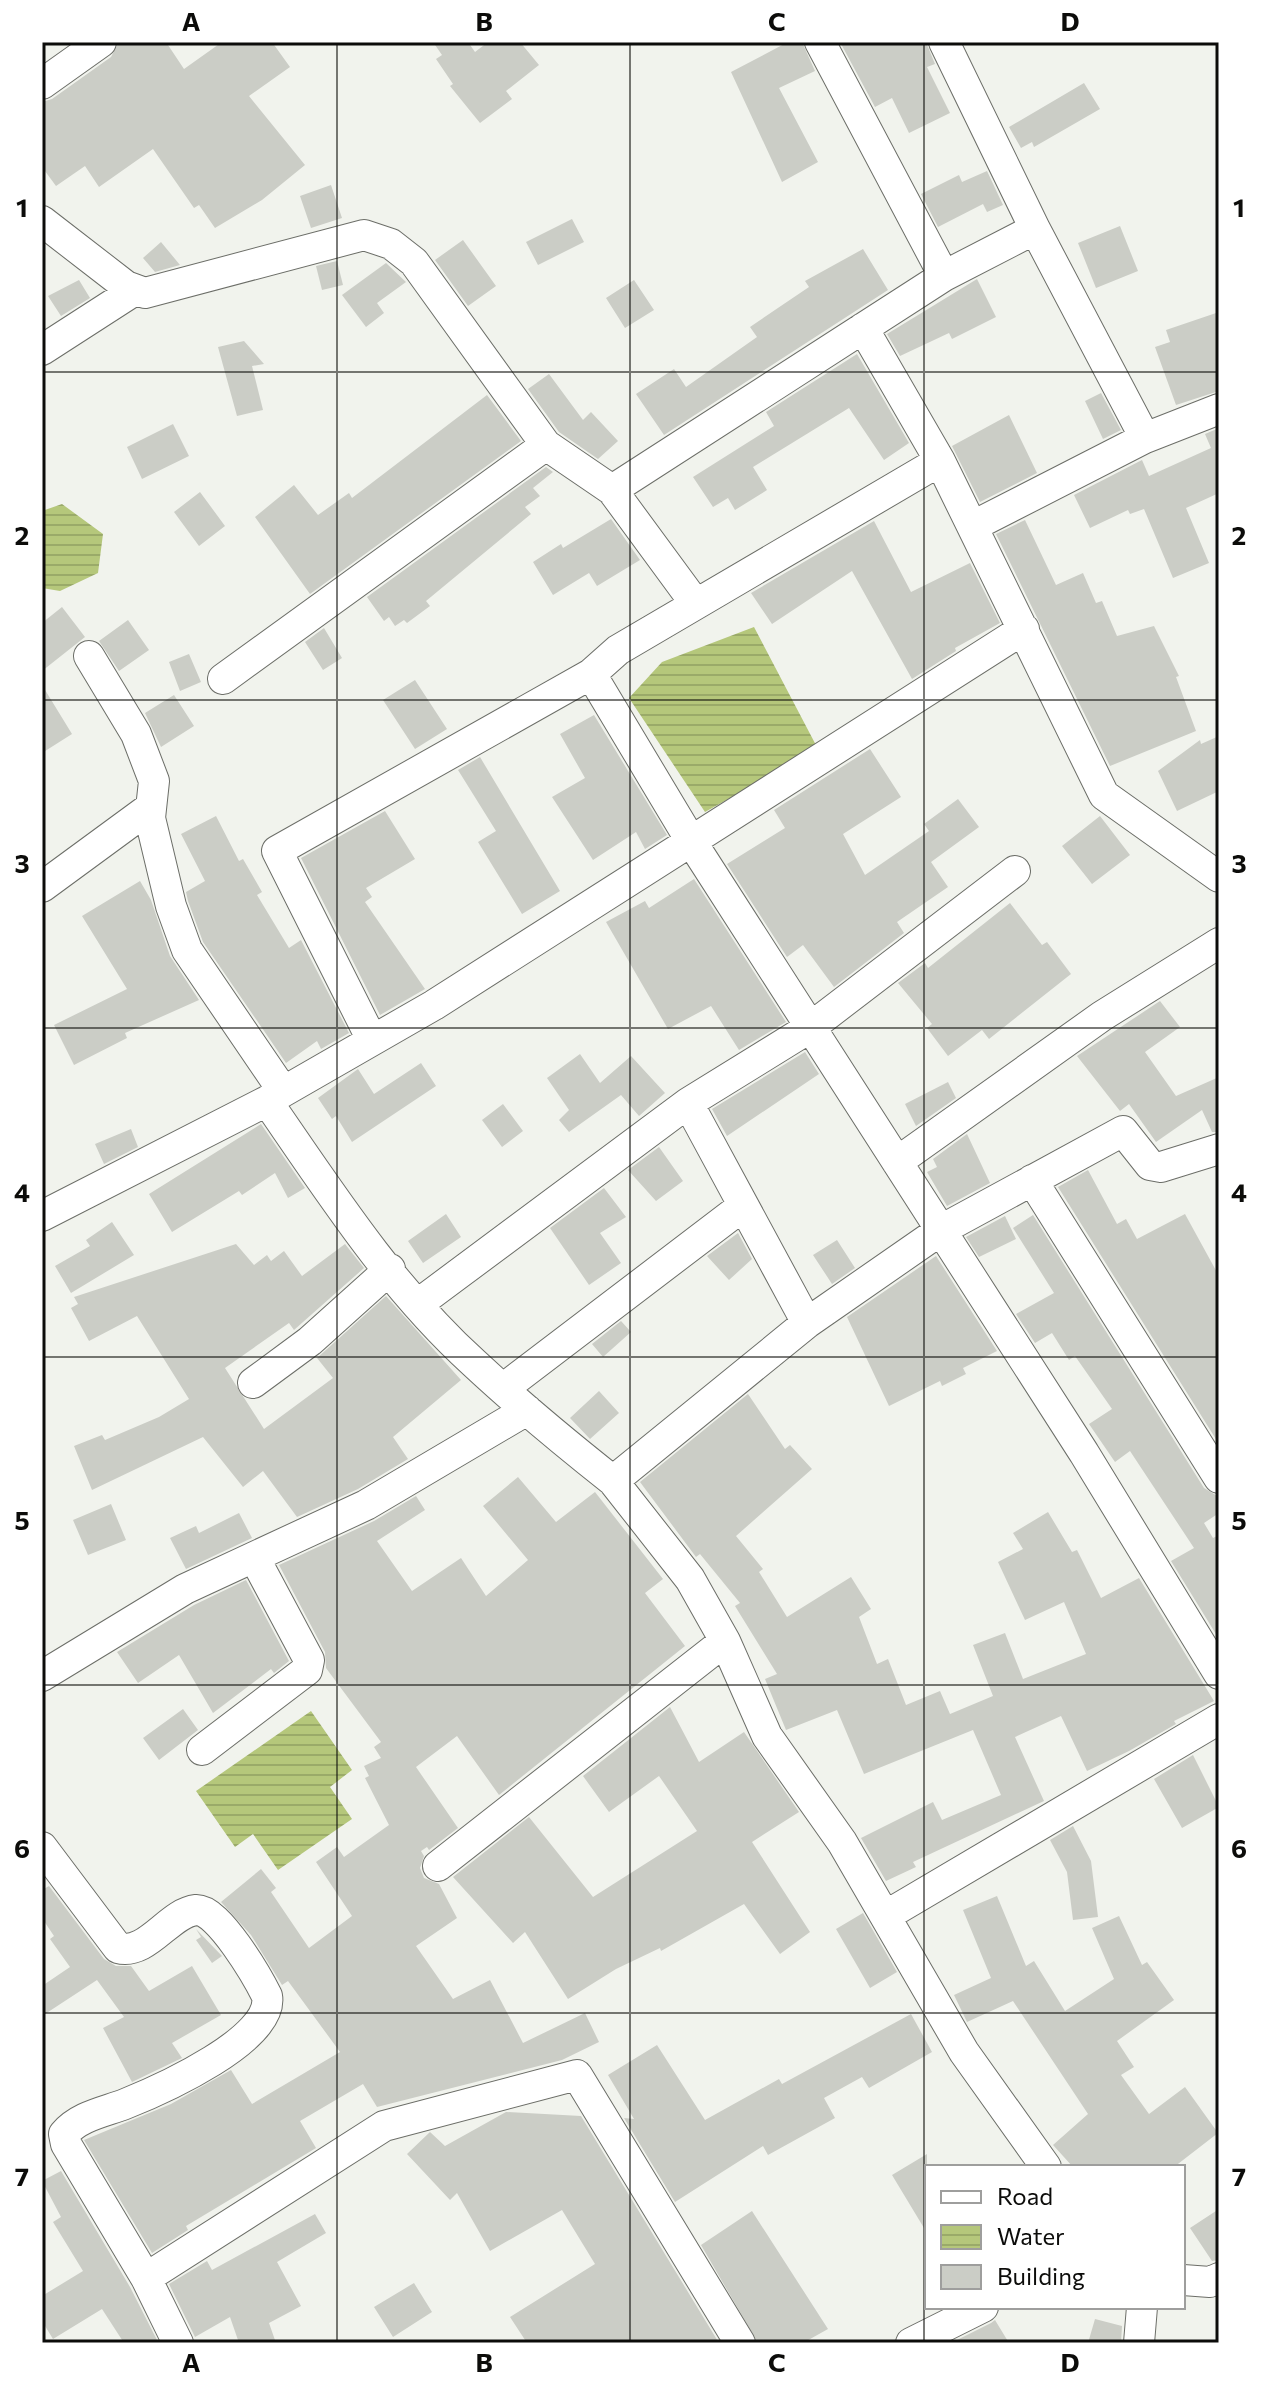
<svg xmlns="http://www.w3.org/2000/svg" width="1261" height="2385" viewBox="0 0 1261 2385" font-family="Commissioner,sans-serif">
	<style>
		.water { fill: url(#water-rules) }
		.building { fill: #cbcdc6 }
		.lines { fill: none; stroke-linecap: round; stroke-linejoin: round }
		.minor-casing { stroke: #6c6e68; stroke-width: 32 }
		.minor { stroke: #fff; stroke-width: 30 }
		.grid { fill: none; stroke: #0c0c0a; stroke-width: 2; stroke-opacity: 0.55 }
		.neatline { fill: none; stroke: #0c0c0a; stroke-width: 3 }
		.grid-label { font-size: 26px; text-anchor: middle; font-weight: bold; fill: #0c0c0a }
	</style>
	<defs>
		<pattern id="water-rules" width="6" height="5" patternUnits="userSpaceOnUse" patternTransform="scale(2)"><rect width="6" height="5" fill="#b5c77b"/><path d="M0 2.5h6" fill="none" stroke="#9aaa69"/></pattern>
	</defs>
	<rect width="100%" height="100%" fill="#f1f3ed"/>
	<path class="water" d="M62,504L103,534L98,573L60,591L42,588V511Z
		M754,627L818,749L705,812L629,698L662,662Z
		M311,1711L352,1770L330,1787L352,1819L278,1870L253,1834L235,1847L196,1791Z"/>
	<path class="building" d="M119,42H166L184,69L222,42H272L290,67L249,96L305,165L262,200L215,228L199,205L194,208L153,149L99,187L85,166L56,186L42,167V102L52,99L111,57Z
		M433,42H468L475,52L488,42H520L539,65L506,91L512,99L480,123L450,86L453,84L436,59L442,55Z
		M788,42H802L815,71L779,88L818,162L782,182L731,72Z
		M840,42H926L935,64L927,67L950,113L909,133L892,98L875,107Z
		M1084,83L1100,109L1034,147L1032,142L1021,148L1009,127Z
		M987,171L1003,205L987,212L983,204L938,227L921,194L959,175L962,182Z
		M331,185L342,218L311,228L300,196Z
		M572,219L584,242L538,265L526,242Z
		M1120,226L1138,271L1096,288L1078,243Z
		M463,240L496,286L468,306L435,260Z
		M161,242L180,265L155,272L143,258Z
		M863,249L888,290L664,435L636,394L674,369L686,387L757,337L750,327L809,287L805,281Z
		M337,261L343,285L322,290L316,266Z
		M386,263L406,282L377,303L384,313L366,327L342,295Z
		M977,279L996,317L952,339L949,333L900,356L887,334Z
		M79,280L90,298L61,316L48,296Z
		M634,280L654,310L625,328L606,298Z
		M1219,312V391L1176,405L1155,347L1170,342L1166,330Z
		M244,341L264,364L252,366L263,410L237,416L218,347Z
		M857,354L909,443L884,460L849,408L753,467L767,490L735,510L728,498L713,507L693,477L774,426L766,412Z
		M549,374L583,420L591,412L618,441L598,459L559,432L528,389Z
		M1101,393L1121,430L1103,439L1085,401Z
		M487,395L521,441L310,594L255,517L294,485L318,515L349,493L352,498Z
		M1009,415L1037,473L980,502L952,446Z
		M173,424L189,456L142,479L127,447Z
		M1219,428V493L1186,508L1209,563L1173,578L1144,509L1130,514L1128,510L1090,528L1074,495L1142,460L1149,476L1211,448L1205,434Z
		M546,467L553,472L533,488L540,496L525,507L531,514L426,601L430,606L407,623L404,620L395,626L389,617L384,621L367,597Z
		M200,492L225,526L199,546L174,512Z
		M611,519L640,560L597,586L589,573L553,595L533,562L561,544L563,548Z
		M1025,520L1056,585L1083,573L1096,603L1102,601L1117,636L1154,626L1179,676L1176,677L1196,731L1110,766L996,534Z
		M874,521L911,592L970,563L1000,623L955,648L956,651L912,679L852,571L772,624L751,593Z
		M62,607L85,637L42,671V623Z
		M128,620L149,650L119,671L99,641Z
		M324,628L342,658L323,670L305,642Z
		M189,654L201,682L180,691L169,662Z
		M415,680L447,729L415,749L383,700Z
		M42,685L72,734L42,753Z
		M174,695L194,726L161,747L145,713Z
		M594,715L667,835L645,849L636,832L593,860L552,797L585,778L560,734Z
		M1219,736V791L1177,811L1158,771L1200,740L1201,744Z
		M870,749L901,797L843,834L865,875L929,831L924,824L958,799L979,827L931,862L948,887L897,922L904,933L834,987L803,945L787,957L727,864L785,828L774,810Z
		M480,757L560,891L522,914L478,842L496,831L458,770Z
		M385,811L415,859L366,888L372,897L365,902L425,989L380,1015L301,858Z
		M216,816L239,861L243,859L262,892L257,895L289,948L301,940L349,1033L321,1049L317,1041L286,1063L203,942L188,901L186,892L205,881L181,834Z
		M1100,816L1130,855L1092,884L1062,846Z
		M694,879L786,1022L739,1050L711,1006L668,1029L606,922L645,901L649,908Z
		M140,881L151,900L170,956L199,1000L125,1033L127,1038L74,1065L54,1025L127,989L82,916Z
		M1010,903L1042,945L1047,942L1071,974L989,1039L982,1030L948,1056L927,1028L932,1024L898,983L925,963L928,968Z
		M1160,1001L1180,1027L1145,1052L1176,1096L1219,1077V1132H1212L1202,1110L1156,1142L1129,1104L1120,1111L1077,1056Z
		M805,1052L819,1074L727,1136L712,1109Z
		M580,1054L600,1083L631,1056L665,1093L639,1116L621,1095L569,1132L559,1120L569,1110L547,1078Z
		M421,1063L436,1086L352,1142L336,1116L332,1119L318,1098L358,1069L374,1094Z
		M948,1082L956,1098L916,1126L905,1104Z
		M503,1104L523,1131L502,1147L482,1120Z
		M261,1124L305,1188L288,1198L275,1173L242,1195L239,1191L172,1232L149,1194Z
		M131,1129L138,1147L104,1164L95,1144Z
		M967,1134L990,1183L947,1206L927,1172L937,1167L933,1159Z
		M659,1147L683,1181L656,1201L628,1170Z
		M1088,1170L1117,1224L1126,1219L1137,1239L1185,1214L1219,1276V1444L1058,1187Z
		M604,1188L626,1217L600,1233L621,1263L589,1285L550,1228Z
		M446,1214L461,1237L423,1263L408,1241Z
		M1033,1215L1204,1488L1219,1497V1513L1204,1523L1213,1538L1219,1535V1639L1171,1561L1194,1548L1130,1451L1115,1462L1089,1424L1112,1409L1075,1356L1069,1360L1052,1333L1035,1343L1016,1314L1054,1293L1013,1228Z
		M1005,1216L1016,1239L979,1257L966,1237Z
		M112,1222L134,1255L71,1293L55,1266L90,1246L86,1240Z
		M738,1233L752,1259L729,1280L707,1256Z
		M837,1240L855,1268L832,1284L813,1255Z
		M236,1244L254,1265L267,1255L271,1261L284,1251L302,1276L345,1244L364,1268L294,1330L289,1323L225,1368L264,1429L333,1378L317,1358L386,1296L461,1380L393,1437L408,1459L358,1489L297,1517L263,1471L243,1487L203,1437L92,1490L74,1446L102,1435L105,1440L159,1417L189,1399L137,1316L89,1341L71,1308L78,1304L74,1297Z
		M936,1256L997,1351L963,1368L966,1374L942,1386L940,1381L889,1406L847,1317Z
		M621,1321L631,1332L603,1357L592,1344Z
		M599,1391L619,1413L590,1439L570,1418Z
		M748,1394L785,1449L790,1445L812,1469L736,1536L763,1569L759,1572L787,1617L851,1577L871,1609L859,1617L877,1664L888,1659L906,1705L940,1691L950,1714L993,1696L973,1645L1005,1633L1023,1679L1086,1654L1064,1602L1025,1620L998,1562L1023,1549L1013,1533L1048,1512L1072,1552L1077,1550L1101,1598L1139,1578L1214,1701L1174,1721L1176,1724L1129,1751L1087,1771L1061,1716L1015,1737L1044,1801L913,1862L916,1867L886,1881L861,1838L933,1802L942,1820L1001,1795L973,1730L864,1774L837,1710L786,1730L765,1679L777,1674L735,1606L740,1603L700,1554L696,1557L640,1482Z
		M518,1477L556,1522L595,1492L663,1579L645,1593L685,1646L499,1795L457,1736L416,1767L458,1828L429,1850L427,1847L421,1851L424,1856L420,1868L424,1878L439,1884L457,1918L416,1946L453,1999L490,1980L523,2043L585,2013L599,2042L562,2060L377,2107L363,2084L300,2121L316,2148L186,2226L188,2230L152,2253L84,2140L171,2104L231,2070L252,2104L340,2052L288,1981L282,1985L251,1935L221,1902L261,1869L276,1888L271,1892L309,1948L352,1916L316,1862L337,1847L344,1857L389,1825L365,1778L369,1776L364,1766L381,1758L374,1747L381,1742L326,1668L325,1652L279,1565L374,1521L416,1496L425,1510L377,1541L412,1591L461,1558L486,1596L528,1560L483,1506Z
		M111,1504L126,1540L88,1555L73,1520Z
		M239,1513L252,1538L186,1569L170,1538L196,1526L199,1533Z
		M246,1580L289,1661L274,1673L271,1669L213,1713L179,1655L138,1683L117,1652L194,1605Z
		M670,1707L699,1762L744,1732L799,1812L752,1842L810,1932L780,1954L744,1904L661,1951L660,1948L616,1969L568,1999L525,1932L513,1943L453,1877L529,1817L593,1897L697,1831L659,1776L609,1812L583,1776Z
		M183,1709L198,1730L159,1760L143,1738Z
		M1193,1755L1219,1807L1182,1828L1154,1779Z
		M1073,1826L1091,1861L1098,1917L1073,1920L1067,1872L1050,1840Z
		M49,1886L104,1959L116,1966H131L149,1991L192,1966L221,2015L172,2043L182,2058L132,2082L103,2028L124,2017L97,1980L42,2016V1986L70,1967L50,1939L54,1936L42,1918V1890Z
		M997,1896L1026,1966L1034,1961L1065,2011L1114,1979L1092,1928L1119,1916L1142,1965L1147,1962L1174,2000L1117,2041L1134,2067L1121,2075L1149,2114L1185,2087L1218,2133L1174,2167H1073L1053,2145L1088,2114L1013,2001L967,2022L954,1995L991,1978L963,1910Z
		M863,1913L897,1972L870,1988L836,1929Z
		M196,1929L222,1956L212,1963L196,1940L201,1937Z
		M911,2014L932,2052L869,2088L862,2077L824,2098L835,2118L768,2155L763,2146L675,2202L624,2118L634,2119L608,2075L657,2045L705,2120L779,2079L782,2084Z
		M506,2112L581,2116L719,2343H527L510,2317L595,2264L562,2210L490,2251L457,2193L450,2200L407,2154L430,2132L445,2146Z
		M927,2154V2233L892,2175Z
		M61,2171L130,2287L157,2340L152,2343H124L102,2309L53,2339L42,2321V2296L83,2271L53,2222L61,2217L42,2181Z
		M1219,2209V2260L1212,2261L1190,2228Z
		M752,2211L828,2329L803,2343H758L701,2245Z
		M315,2214L326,2233L277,2262L301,2306L269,2323L276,2343H239L230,2317L195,2337L169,2284L207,2261L212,2270Z
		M414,2283L432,2312L393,2337L374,2307Z
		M1095,2319L1122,2326L1121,2343H1088Z
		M995,2320L1009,2343H951L991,2323Z"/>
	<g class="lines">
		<g class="minor-casing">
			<path id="minor" d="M820,42L944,276
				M42,84L101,42
				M42,221L126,286L145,293L364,235L391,244L414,262L546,445L612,490L695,603
				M1035,229L1145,438
				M863,328L940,461L1104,795L1219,877
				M42,350L135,290
				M612,490L944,276L1035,229L944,42
				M973,526L1145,438L1219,409
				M89,656L136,734L154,781L150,818L171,906L187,950L283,1091
				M591,674L691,841L1084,1453L1219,1674
				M223,679L546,445
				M42,887L151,807
				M372,1040L277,851L591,674L618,650L940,461
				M267,1101C329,1191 392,1289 474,1363C518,1404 565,1443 613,1481L807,1323L688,1103L811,1027L1015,871
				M897,1162L1102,1016L1219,943
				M1032,1180L1219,1478
				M42,1216L267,1101L434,1005L1024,629
				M418,1304L688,1103
				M807,1323L941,1230L1123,1131L1150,1165L1161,1167L1219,1149
				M253,1383L310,1341L390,1269
				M504,1388L743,1206
				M613,1481L690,1579L725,1641L767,1736L842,1842L964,2052L1046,2167
				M42,1676L185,1589L366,1505L527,1410
				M202,1750L307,1670L309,1660L254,1557
				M42,1847L118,1948C147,1956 169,1913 196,1910C218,1908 258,1978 267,1996C275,2039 160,2090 125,2104C104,2112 79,2116 64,2134L66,2144L146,2278L384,2126L577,2075L740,2343
				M438,1866L725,1641
				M887,1915L1219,1719
				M146,2278L178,2343
				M1183,2280L1210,2282L1219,2278
				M911,2343L983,2307
				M1139,2343L1142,2307"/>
		</g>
		<use href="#minor" class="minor"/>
	</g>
	<path class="grid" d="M337,42V2343M630,42V2343M924,42V2343M42,372H1219M42,700H1219M42,1028H1219M42,1357H1219M42,1685H1219M42,2013H1219"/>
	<rect width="1261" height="2385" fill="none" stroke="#ffffff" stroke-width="88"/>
	<rect x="925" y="2165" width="260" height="144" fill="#ffffff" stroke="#9e9e9d" stroke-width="2"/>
	<rect x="941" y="2191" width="40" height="12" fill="#ffffff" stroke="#9e9e9d" stroke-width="2"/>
	<text x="997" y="2205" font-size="24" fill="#0c0c0a">Road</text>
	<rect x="941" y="2225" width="40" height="24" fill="url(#water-rules)" stroke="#9e9e9d" stroke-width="2"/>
	<text x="997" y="2245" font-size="24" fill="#0c0c0a">Water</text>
	<rect x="941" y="2265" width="40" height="24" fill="#cbcdc6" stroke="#9e9e9d" stroke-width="2"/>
	<text x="997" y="2285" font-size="24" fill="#0c0c0a">Building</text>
	<rect x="44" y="44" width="1173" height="2297" class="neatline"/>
	<g class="grid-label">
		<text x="191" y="31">A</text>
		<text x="484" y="31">B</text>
		<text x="777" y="31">C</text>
		<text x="1070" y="31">D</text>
		<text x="22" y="217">1</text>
		<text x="1239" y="217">1</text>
		<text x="22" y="545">2</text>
		<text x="1239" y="545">2</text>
		<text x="22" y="873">3</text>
		<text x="1239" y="873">3</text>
		<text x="22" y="1202">4</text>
		<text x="1239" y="1202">4</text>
		<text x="22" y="1530">5</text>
		<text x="1239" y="1530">5</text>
		<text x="22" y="1858">6</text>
		<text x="1239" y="1858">6</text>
		<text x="22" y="2186">7</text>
		<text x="1239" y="2186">7</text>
		<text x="191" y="2372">A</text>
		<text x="484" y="2372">B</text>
		<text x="777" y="2372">C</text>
		<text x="1070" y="2372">D</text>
	</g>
</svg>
